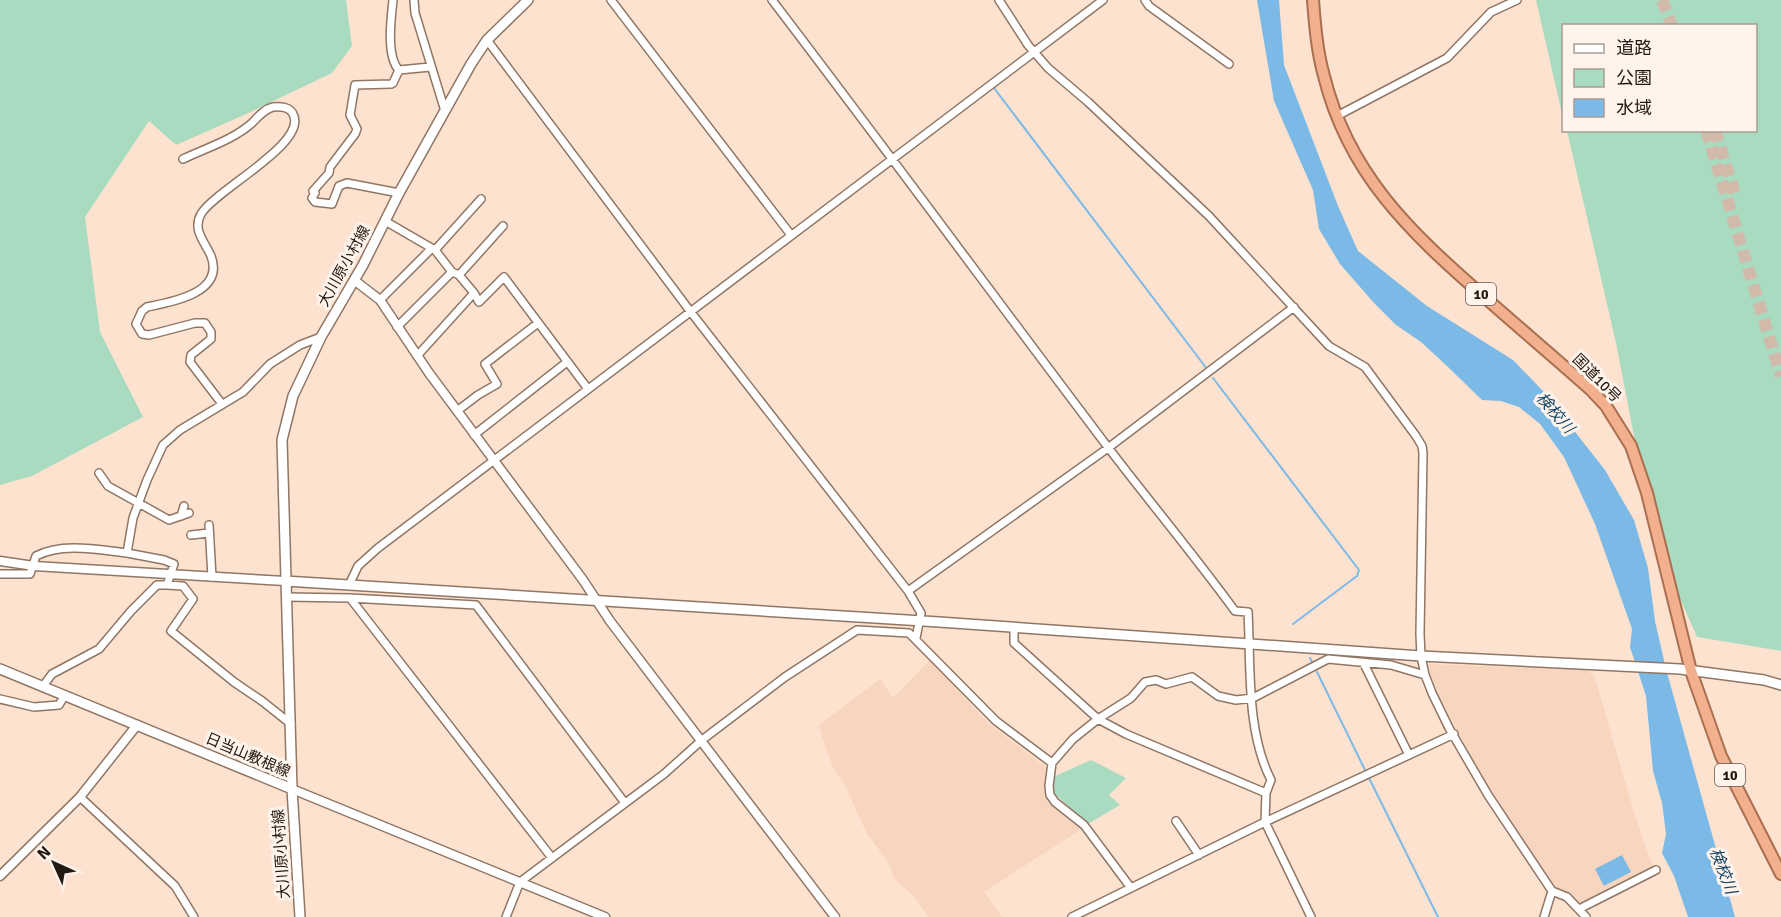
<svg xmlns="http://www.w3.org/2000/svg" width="1781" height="917" viewBox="0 0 1781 917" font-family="Signika,'Noto Sans JP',sans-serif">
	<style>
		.built { fill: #f8d5be }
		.green { fill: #a9dbc0 }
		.water { fill: #7bb9e6 }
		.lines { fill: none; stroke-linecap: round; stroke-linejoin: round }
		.stream { stroke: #7bb9e6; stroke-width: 2 }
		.motorway-tunnel { stroke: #d2baaa; stroke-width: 12; stroke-dasharray: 12 6; stroke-linecap: butt }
		.minor-casing { stroke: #8f7665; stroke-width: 10 }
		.tertiary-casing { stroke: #8f7665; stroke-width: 11 }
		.secondary-casing { stroke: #8f7665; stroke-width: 12 }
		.trunk-casing { stroke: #a86f50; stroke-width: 14 }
		.minor { stroke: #fff; stroke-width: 7 }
		.tertiary { stroke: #fff; stroke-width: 8 }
		.secondary { stroke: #fff; stroke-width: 9 }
		.trunk { stroke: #f3b08e; stroke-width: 10 }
		.labels { text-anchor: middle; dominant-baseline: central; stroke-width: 6; stroke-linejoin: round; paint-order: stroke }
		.shield { fill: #fff3ec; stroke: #645a53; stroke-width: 1.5 }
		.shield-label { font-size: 14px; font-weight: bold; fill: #221912 }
		.street-label { font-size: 15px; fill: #221912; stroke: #fff3ec }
		.water-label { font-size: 16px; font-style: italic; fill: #154564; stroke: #fff3ec }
	</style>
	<rect width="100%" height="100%" fill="#fee2d0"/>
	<path class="built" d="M930,660L988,723L1047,768L1045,781L1048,802L1083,828L984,892L1002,917H929L913,895L895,880L888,862L866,832L845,785L834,770L825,746L819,725L880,679L893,698Z
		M1426,664L1588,670L1595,678L1635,816L1654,870L1582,905L1561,893L1552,885L1486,783L1439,697Z"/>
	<path class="green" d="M0,0H346L352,46L332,73L244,115L176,145L149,121L85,217L100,332L143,417L32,476L0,485Z
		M1536,0H1781V651L1697,637L1663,560L1642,478L1616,343L1567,131L1756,130V26H1564L1563,118Z
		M1091,760L1126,778L1109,795L1120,805L1088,824L1054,793L1053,777Z"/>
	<path class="water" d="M1257,0H1279L1284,65L1338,206L1358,251L1427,306L1513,360L1543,391L1605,470L1634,520L1648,568L1655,621L1666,669L1735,917H1688L1674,876L1662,853L1666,834L1662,803L1653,771L1646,696L1630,647L1632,629L1595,524L1564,457L1540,424L1519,407L1501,401L1482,400L1447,366L1421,342L1396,325L1374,303L1340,264L1319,229L1313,190L1274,101Z
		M1622,855L1631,872L1604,886L1595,869Z"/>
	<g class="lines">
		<path class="stream" d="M994,88L1207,369
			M1213,378L1359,570L1357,576L1293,624
			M1310,658L1314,666
			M1317,672L1366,772
			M1369,778L1438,917"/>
		<path class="motorway-tunnel" d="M1662,0L1672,26
			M1706,130L1781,376
			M1715,130L1736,198"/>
		<g class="minor-casing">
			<path id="minor" d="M393,0C391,18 386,57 399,70L430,67
				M414,0L415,13L445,111
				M611,0L791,235
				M772,0C885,148 995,298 1107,446C1149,501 1194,555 1235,611L1248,612C1251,667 1246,731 1271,780L1266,793L1265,822L1311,917
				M999,0L1028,45L1048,68L1088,102L1209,216L1329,346L1365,367L1416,436L1422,446L1423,453L1420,634L1421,656L1425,675L1432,693L1449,728L1488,795L1552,891L1567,897L1586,917
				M1145,0L1149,6L1229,64
				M487,40L690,311L908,591L921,613L916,638
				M1337,116L1447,58L1491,12L1517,0
				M183,159C206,148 233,140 252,123C258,117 264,109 273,107C280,106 290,107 293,114C309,143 215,190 201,214C192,230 205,242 211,256C225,293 172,302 147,307L142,311L136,324L142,334L149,335L195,323H205L211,332V339L191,355L190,362L222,404
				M399,193L347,183L339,186L332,204L315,202L312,198L315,193L313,191L329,173L330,167L355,134L357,129L350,115L355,85L391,84L393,83L399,70
				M385,221L435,250L452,272L459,275L474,293L417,356
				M435,250L481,199
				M459,275L503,226
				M474,293L479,302L504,277L588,389
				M380,300L431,249
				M397,327L452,272
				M457,411L478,395L497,384L485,364L538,323
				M474,435L567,362
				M99,473L108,486L169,520L189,513
				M181,516L184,506
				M209,525L212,577
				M191,535L209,533
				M127,553L164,560L174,564L167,585L183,586L193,599L171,631L234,682L262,701L291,724
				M0,574H30L36,556C63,542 99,550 127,553L133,518L147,480L163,445L180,430L243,392L270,364L300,345L321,337
				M349,585L358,566L378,548L1103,0
				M908,591L1108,448L1294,307
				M286,597L350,598L476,605L625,803
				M350,598L552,858
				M1014,627V643L1098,719L1131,698L1145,682L1156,680L1166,684L1192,677L1218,696L1236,700L1253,698L1328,659L1391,665L1425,675
				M1364,664L1409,755
				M43,686L52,674L99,649L131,611L157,585H167
				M0,699L34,707L59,705L65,695
				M80,797L175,886L194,917
				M1176,821L1199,855
				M1131,888L1084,825L1055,802L1050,795L1049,786L1052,763L1073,739L1098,719L1126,734L1266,793
				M1579,909L1656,870
				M506,917L520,882L664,774L702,740L785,677L857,630L909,633L996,721L1052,763
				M1072,917L1265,822L1454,734
				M1544,917L1552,891"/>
		</g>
		<g class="tertiary-casing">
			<path id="tertiary" d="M354,280L380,300L429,373L583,580L610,621L835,917
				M0,561L34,566L285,581
				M292,789L605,917
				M0,876L80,797L137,725"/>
		</g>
		<g class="secondary-casing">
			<path id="secondary" d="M285,581L939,622L1421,656L1680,669L1764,680L1781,685
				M0,669L292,789
				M300,917L292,789L282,440L293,396L321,337L363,265L399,193L471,64L487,40L528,0"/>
		</g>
		<g class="trunk-casing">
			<path id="trunk" d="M1313,0C1315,26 1317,51 1324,76C1348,173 1409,231 1481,294C1517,326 1554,357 1591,390L1606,406L1631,446L1647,493L1691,671L1721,756L1781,874"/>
		</g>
		<use href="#minor" class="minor"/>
		<use href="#tertiary" class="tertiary"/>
		<use href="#secondary" class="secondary"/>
		<use href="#trunk" class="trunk"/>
	</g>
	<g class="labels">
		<g class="shield">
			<rect x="1466" y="283" width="30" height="22" rx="4.5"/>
			<rect x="1715" y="764" width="30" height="22" rx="4.5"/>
		</g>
		<g class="shield-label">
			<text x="1481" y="294">10</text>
			<text x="1730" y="775">10</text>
		</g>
		<g class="street-label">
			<text transform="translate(344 266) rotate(-61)">大川原小村線</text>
			<text transform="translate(1597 378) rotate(45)">国道10号</text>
			<text transform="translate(248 755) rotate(23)">日当山敷根線</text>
			<text transform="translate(281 854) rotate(-94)">大川原小村線</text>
		</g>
		<g class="water-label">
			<text transform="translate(1555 413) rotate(49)">検校川</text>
			<text transform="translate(1723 871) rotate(69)">検校川</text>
		</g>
	</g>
	<rect x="1562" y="24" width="195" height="108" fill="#fff3ec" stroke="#a79c95" stroke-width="1.5"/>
	<rect x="1574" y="44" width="30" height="9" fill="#ffffff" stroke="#a79c95" stroke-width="1.5"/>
	<text x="1616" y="54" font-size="18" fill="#221912">道路</text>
	<rect x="1574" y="69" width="30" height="18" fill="#a9dbc0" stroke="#a79c95" stroke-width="1.5"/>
	<text x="1616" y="84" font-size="18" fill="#221912">公園</text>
	<rect x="1574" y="99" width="30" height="18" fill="#7bb9e6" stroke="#a79c95" stroke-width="1.5"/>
	<text x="1616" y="114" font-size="18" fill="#221912">水域</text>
	<g transform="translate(54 863) rotate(315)" stroke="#fff3ec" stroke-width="4.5" paint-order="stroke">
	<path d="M0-4.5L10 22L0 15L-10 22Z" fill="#221912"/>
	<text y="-9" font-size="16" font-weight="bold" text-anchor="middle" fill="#221912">N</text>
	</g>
</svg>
